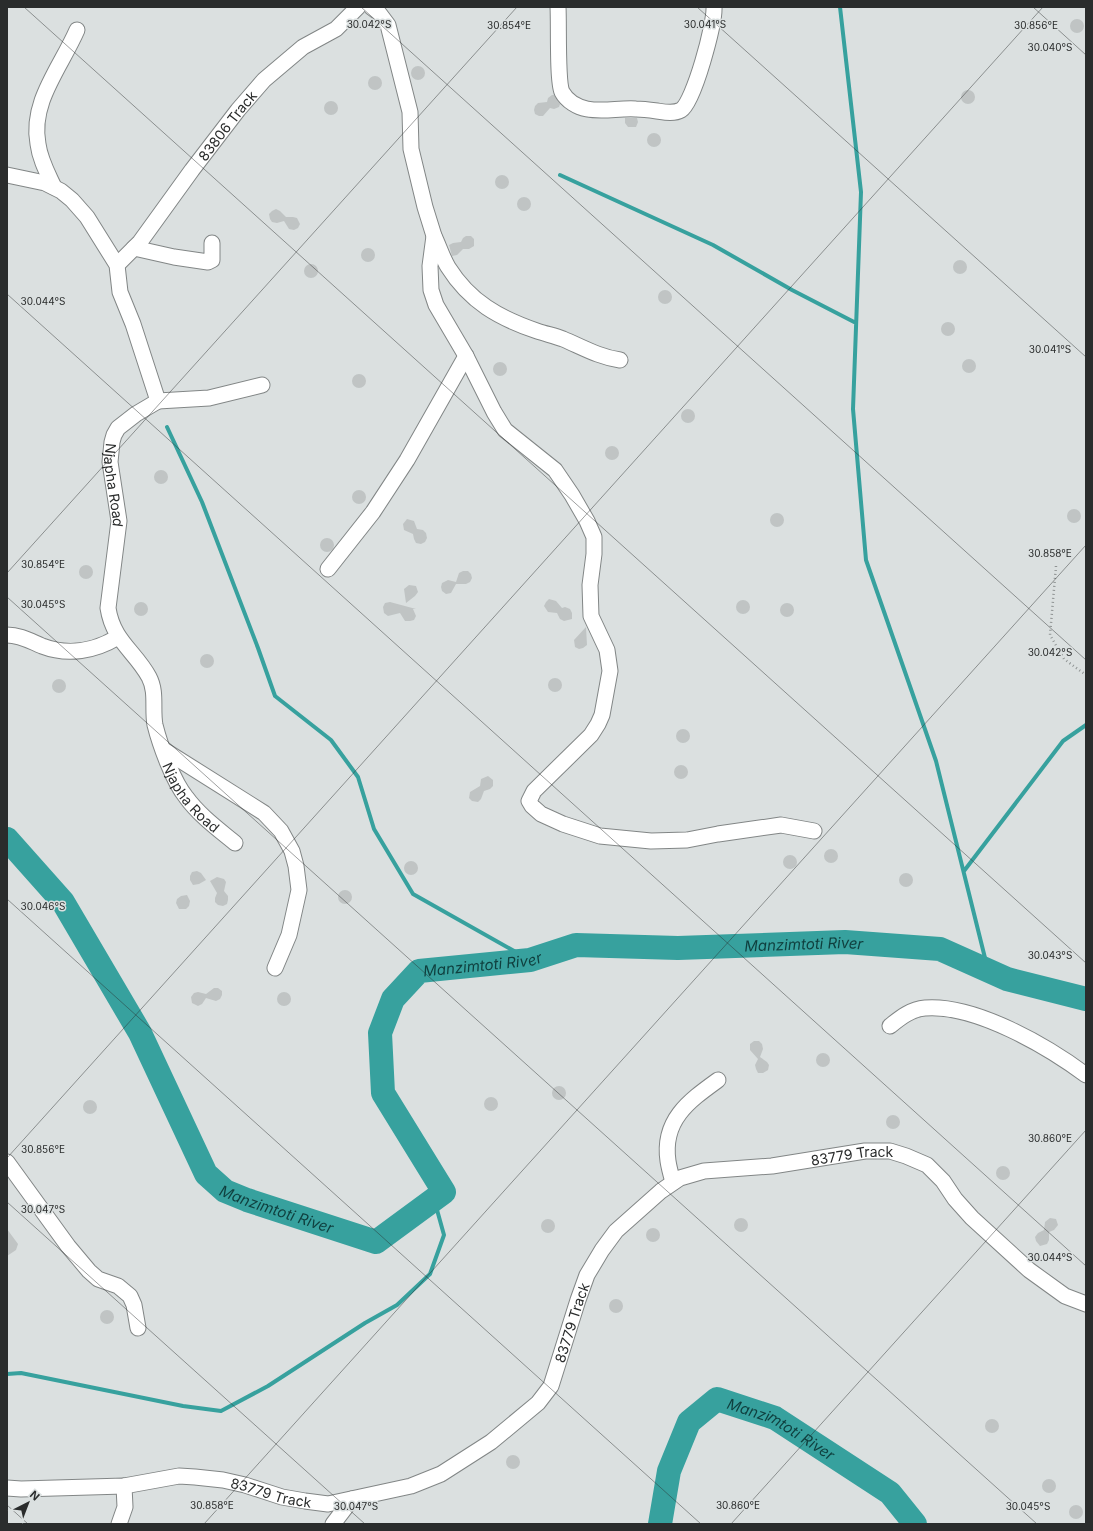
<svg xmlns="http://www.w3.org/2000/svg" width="1093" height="1531" viewBox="0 0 1093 1531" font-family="Inter,sans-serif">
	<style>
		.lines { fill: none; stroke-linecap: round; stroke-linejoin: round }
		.stream { stroke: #37a19e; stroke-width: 4 }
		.river { stroke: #37a19e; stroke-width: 24 }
		.building { fill: #c0c4c4 }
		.minor-casing { stroke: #828686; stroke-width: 17 }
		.path { stroke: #8f9393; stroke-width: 2.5; stroke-dasharray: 1 3; stroke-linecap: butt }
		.minor { stroke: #fff; stroke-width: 15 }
		.ticks { fill: none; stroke: #2a2c2c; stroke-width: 1; stroke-opacity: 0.45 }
		.labels { text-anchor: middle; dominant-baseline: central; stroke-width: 3; stroke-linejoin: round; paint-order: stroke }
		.street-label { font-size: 14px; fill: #2a2c2c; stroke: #dbe0e0 }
		.water-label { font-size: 15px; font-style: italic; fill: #0f3f3e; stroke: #dbe0e0 }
		.ticks-label { font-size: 10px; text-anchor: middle; fill: #2a2c2c; stroke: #dbe0e0; stroke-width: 3; stroke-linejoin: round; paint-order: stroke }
	</style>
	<rect width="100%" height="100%" fill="#dbe0e0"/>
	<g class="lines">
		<path class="stream" d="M840,7L861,192L853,409L866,560L936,761L988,970
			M560,175L713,245L792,290L856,323
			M167,427L202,502L258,648L275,696L331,740L358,777L374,829L413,894L530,960
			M964,871L1063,741L1086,725
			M7,1374L21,1373L183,1406L221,1411L268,1386L365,1323L397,1305L430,1274L444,1235L434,1199"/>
		<g class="river">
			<path id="s1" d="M7,839L63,902L140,1033L206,1174L225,1191L247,1200L376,1242L444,1192L383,1093L380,1033L393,999L419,971L530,960L576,945L678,948L845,942L940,949L1007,979L1086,999"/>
			<path id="s2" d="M660,1524L669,1471L689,1422L717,1399L775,1418L890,1493L915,1524"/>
		</g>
	</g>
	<path class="building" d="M1070 26a7 7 0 1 1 14 0a7 7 0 1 1-14 0Z
		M411 73a7 7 0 1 1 14 0a7 7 0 1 1-14 0Z
		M368 83a7 7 0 1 1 14 0a7 7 0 1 1-14 0Z
		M961 97a7 7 0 1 1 14 0a7 7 0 1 1-14 0Z
		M552,95H554L560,104L559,107L554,109L550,108L543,116H539L535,114L534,110L535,106L538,103L547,102L548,98Z
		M324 108a7 7 0 1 1 14 0a7 7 0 1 1-14 0Z
		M625,118H637L638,122L636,127H628L625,123Z
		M647 140a7 7 0 1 1 14 0a7 7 0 1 1-14 0Z
		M495 182a7 7 0 1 1 14 0a7 7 0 1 1-14 0Z
		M517 204a7 7 0 1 1 14 0a7 7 0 1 1-14 0Z
		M276,209L280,211L286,217H293L297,218L300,224L298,228L294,230L289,229L284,221L277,223L272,222L270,219L269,214L272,211Z
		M466,236H471L474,239V246L469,249H463L457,255L452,256L449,245L453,243L461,242L463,238Z
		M361 255a7 7 0 1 1 14 0a7 7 0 1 1-14 0Z
		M953 267a7 7 0 1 1 14 0a7 7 0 1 1-14 0Z
		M304 271a7 7 0 1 1 14 0a7 7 0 1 1-14 0Z
		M658 297a7 7 0 1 1 14 0a7 7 0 1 1-14 0Z
		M941 329a7 7 0 1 1 14 0a7 7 0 1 1-14 0Z
		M962 366a7 7 0 1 1 14 0a7 7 0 1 1-14 0Z
		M493 369a7 7 0 1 1 14 0a7 7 0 1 1-14 0Z
		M352 381a7 7 0 1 1 14 0a7 7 0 1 1-14 0Z
		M681 416a7 7 0 1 1 14 0a7 7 0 1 1-14 0Z
		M605 453a7 7 0 1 1 14 0a7 7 0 1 1-14 0Z
		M154 477a7 7 0 1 1 14 0a7 7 0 1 1-14 0Z
		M352 497a7 7 0 1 1 14 0a7 7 0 1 1-14 0Z
		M1067 516a7 7 0 1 1 14 0a7 7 0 1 1-14 0Z
		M770 520a7 7 0 1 1 14 0a7 7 0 1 1-14 0Z
		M407,519L414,521L417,529L423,530L426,533L427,538L425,542L421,544L416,543L414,539L413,534L404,530L403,524Z
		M320 545a7 7 0 1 1 14 0a7 7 0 1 1-14 0Z
		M79 572a7 7 0 1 1 14 0a7 7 0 1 1-14 0Z
		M463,571H468L471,574L472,578L470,582L466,584H456L451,593L446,594L442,591L441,587L442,583L448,580L456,582L459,573Z
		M409,585L416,586L418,592L415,596L406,603L404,589Z
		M549,599L556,601L562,608L565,607L570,609L572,613V619L564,621L560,619L557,613L548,612L544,606L546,602Z
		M736 607a7 7 0 1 1 14 0a7 7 0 1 1-14 0Z
		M390,602L416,609H413L416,616L414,620L410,621H405L400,613L388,616L384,613L383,607L385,603Z
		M134 609a7 7 0 1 1 14 0a7 7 0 1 1-14 0Z
		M780 610a7 7 0 1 1 14 0a7 7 0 1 1-14 0Z
		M586,627L587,645L583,648L579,649L575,647L574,640Z
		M200 661a7 7 0 1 1 14 0a7 7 0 1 1-14 0Z
		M548 685a7 7 0 1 1 14 0a7 7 0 1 1-14 0Z
		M52 686a7 7 0 1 1 14 0a7 7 0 1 1-14 0Z
		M676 736a7 7 0 1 1 14 0a7 7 0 1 1-14 0Z
		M674 772a7 7 0 1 1 14 0a7 7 0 1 1-14 0Z
		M488,776L493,780V786L490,789L484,791L481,799L478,802L472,801L469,798L470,792L480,786L481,779Z
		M824 856a7 7 0 1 1 14 0a7 7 0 1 1-14 0Z
		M783 862a7 7 0 1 1 14 0a7 7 0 1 1-14 0Z
		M404 868a7 7 0 1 1 14 0a7 7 0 1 1-14 0Z
		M197,871L201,873L206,880L199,884L193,885L190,880V876L192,872Z
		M899 880a7 7 0 1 1 14 0a7 7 0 1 1-14 0Z
		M217,877L224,879L226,882L224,891L228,896V900L227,904L223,906L218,905L215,902V898L217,893L210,881Z
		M338 897a7 7 0 1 1 14 0a7 7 0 1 1-14 0Z
		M187,895L190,901L189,906L186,909H179L176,903L177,899L181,896Z
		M214,988H218L222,991V995L220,999L216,1001L206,998L202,1004L198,1006L192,1003L191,997L194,993L198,992L206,994Z
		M277 999a7 7 0 1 1 14 0a7 7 0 1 1-14 0Z
		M754,1041H759L762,1044L763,1049L760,1057L767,1062L769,1065L768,1070L763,1073H758L756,1069L755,1065L758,1059L750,1050V1044Z
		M816 1060a7 7 0 1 1 14 0a7 7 0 1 1-14 0Z
		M552 1093a7 7 0 1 1 14 0a7 7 0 1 1-14 0Z
		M484 1104a7 7 0 1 1 14 0a7 7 0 1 1-14 0Z
		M83 1107a7 7 0 1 1 14 0a7 7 0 1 1-14 0Z
		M886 1122a7 7 0 1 1 14 0a7 7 0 1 1-14 0Z
		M996 1173a7 7 0 1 1 14 0a7 7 0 1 1-14 0Z
		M1050,1218L1056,1219L1058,1225L1054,1230L1049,1232V1240L1047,1244L1040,1246L1036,1241L1035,1237L1038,1233L1044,1230L1045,1222Z
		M734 1225a7 7 0 1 1 14 0a7 7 0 1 1-14 0Z
		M541 1226a7 7 0 1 1 14 0a7 7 0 1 1-14 0Z
		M646 1235a7 7 0 1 1 14 0a7 7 0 1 1-14 0Z
		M7,1229L18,1244L16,1250L7,1256Z
		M609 1306a7 7 0 1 1 14 0a7 7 0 1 1-14 0Z
		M100 1317a7 7 0 1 1 14 0a7 7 0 1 1-14 0Z
		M985 1426a7 7 0 1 1 14 0a7 7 0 1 1-14 0Z
		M506 1462a7 7 0 1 1 14 0a7 7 0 1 1-14 0Z
		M1042 1486a7 7 0 1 1 14 0a7 7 0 1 1-14 0Z
		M1069 1512a7 7 0 1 1 14 0a7 7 0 1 1-14 0Z"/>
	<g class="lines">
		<g class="minor-casing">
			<g id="minor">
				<path d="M371,7L379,13L388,25L410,112L411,149L425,207L434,236L430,266L431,290L436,305L466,356L494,412L505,430L555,470L572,495L587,521L594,537V554L590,585L591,616L607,650L610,671L602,715L598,724L591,735L534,791L529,801L532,806L541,814L563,824L600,836L651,841L687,840L718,834L781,825L814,831"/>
				<path d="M558,7C559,23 557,81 562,92C567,101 577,107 587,109C603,112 619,108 636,109C643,109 650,110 657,111C664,112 674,114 681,110C694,102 715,23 714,7"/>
				<path id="s3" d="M7,175L45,183L61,191L72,200L87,217L117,265L120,292L133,324L158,401L136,414L118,428L114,435L112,442L110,462L119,521L108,608C113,641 135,651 149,677C157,692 152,709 155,725C160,745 173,781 186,797C199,815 218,829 235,843"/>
				<path d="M54,187C48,174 40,160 38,144C30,102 61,67 77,30"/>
				<path d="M434,236C439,246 442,257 448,267C470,302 499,318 537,331C546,334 555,336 563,339C582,347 599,357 620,360"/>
				<path d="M134,248L174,257L208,262L212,260V243"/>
				<path id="s4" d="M117,265L140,242L192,170L238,110L264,80L303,47L336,29L358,7"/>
				<path d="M158,401L209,398L262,385"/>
				<path d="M328,569L373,512L407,460L466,356"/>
				<path d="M7,635C20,635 30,641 42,646C68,656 95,651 118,637"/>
				<path d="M164,750L264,813L281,831L292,851L296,866L299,890L289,935L275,968"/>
				<path d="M890,1026C900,1018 911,1009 925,1008C975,1004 1047,1046 1086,1075"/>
				<path d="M7,1162L68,1246L89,1271L98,1279L118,1286L130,1296L134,1305L138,1328"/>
				<path d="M673,1182C671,1175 669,1168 668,1161C662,1120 689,1101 718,1080"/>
				<path id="s5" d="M7,1488L21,1489L124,1486L179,1476L195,1477L223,1480L245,1485L282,1497L305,1501L328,1504L411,1486L441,1474L491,1442L538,1403L551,1386L578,1300L587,1275L602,1250L616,1231L661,1191L680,1178L704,1171L772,1166L865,1151H890L906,1156L927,1165L943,1181L955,1199L972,1218L1029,1270L1065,1296L1086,1304"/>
				<path d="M119,1524L125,1507L124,1486"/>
				<path d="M333,1524L352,1499"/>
			</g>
		</g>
		<path class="path" d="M1056,566L1050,635L1064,659L1086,675"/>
		<use href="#minor" class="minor"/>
	</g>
	<path class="ticks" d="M24,7L1086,963M361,7L1086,660M697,7L1086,357M1033,7L1086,55M7,294L1086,1266M7,573L517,7M7,597L1037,1524M7,899L701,1524M7,1158L1043,7M7,1202L365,1524M7,1505L28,1524M204,1524L1086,545M731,1524L1086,1130"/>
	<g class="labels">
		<g class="street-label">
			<text stroke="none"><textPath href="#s4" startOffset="178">83806 Track</textPath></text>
			<text stroke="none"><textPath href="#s3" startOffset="400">Njapha Road</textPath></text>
			<text stroke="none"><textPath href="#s3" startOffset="736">Njapha Road</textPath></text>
			<text stroke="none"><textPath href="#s5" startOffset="1011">83779 Track</textPath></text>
			<text stroke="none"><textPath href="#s5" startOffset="651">83779 Track</textPath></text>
			<text stroke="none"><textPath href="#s5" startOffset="267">83779 Track</textPath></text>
		</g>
		<g class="water-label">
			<text stroke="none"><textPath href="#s1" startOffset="1300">Manzimtoti River</textPath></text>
			<text stroke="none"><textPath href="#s1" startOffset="976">Manzimtoti River</textPath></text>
			<text stroke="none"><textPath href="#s1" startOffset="472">Manzimtoti River</textPath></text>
			<text stroke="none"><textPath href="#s2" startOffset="214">Manzimtoti River</textPath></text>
		</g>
	</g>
	<g class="ticks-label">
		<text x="369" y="28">30.042°S</text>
		<text x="705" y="28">30.041°S</text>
		<text x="509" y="29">30.854°E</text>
		<text x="1036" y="29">30.856°E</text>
		<text x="1050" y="51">30.040°S</text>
		<text x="43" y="305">30.044°S</text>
		<text x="1050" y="353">30.041°S</text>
		<text x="1050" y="557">30.858°E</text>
		<text x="43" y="568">30.854°E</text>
		<text x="43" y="608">30.045°S</text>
		<text x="1050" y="656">30.042°S</text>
		<text x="43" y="910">30.046°S</text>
		<text x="1050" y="959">30.043°S</text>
		<text x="1050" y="1142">30.860°E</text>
		<text x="43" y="1153">30.856°E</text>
		<text x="43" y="1213">30.047°S</text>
		<text x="1050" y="1261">30.044°S</text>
		<text x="212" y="1509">30.858°E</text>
		<text x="738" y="1509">30.860°E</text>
		<text x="356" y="1510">30.047°S</text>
		<text x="1028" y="1510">30.045°S</text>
	</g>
	<rect width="1093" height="1531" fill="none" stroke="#2a2c2c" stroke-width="16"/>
	<g transform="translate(28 1503) rotate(42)" stroke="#dbe0e0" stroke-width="3" paint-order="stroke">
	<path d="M0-3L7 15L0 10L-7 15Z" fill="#2a2c2c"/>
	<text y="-6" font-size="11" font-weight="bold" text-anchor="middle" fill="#2a2c2c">N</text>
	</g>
</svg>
